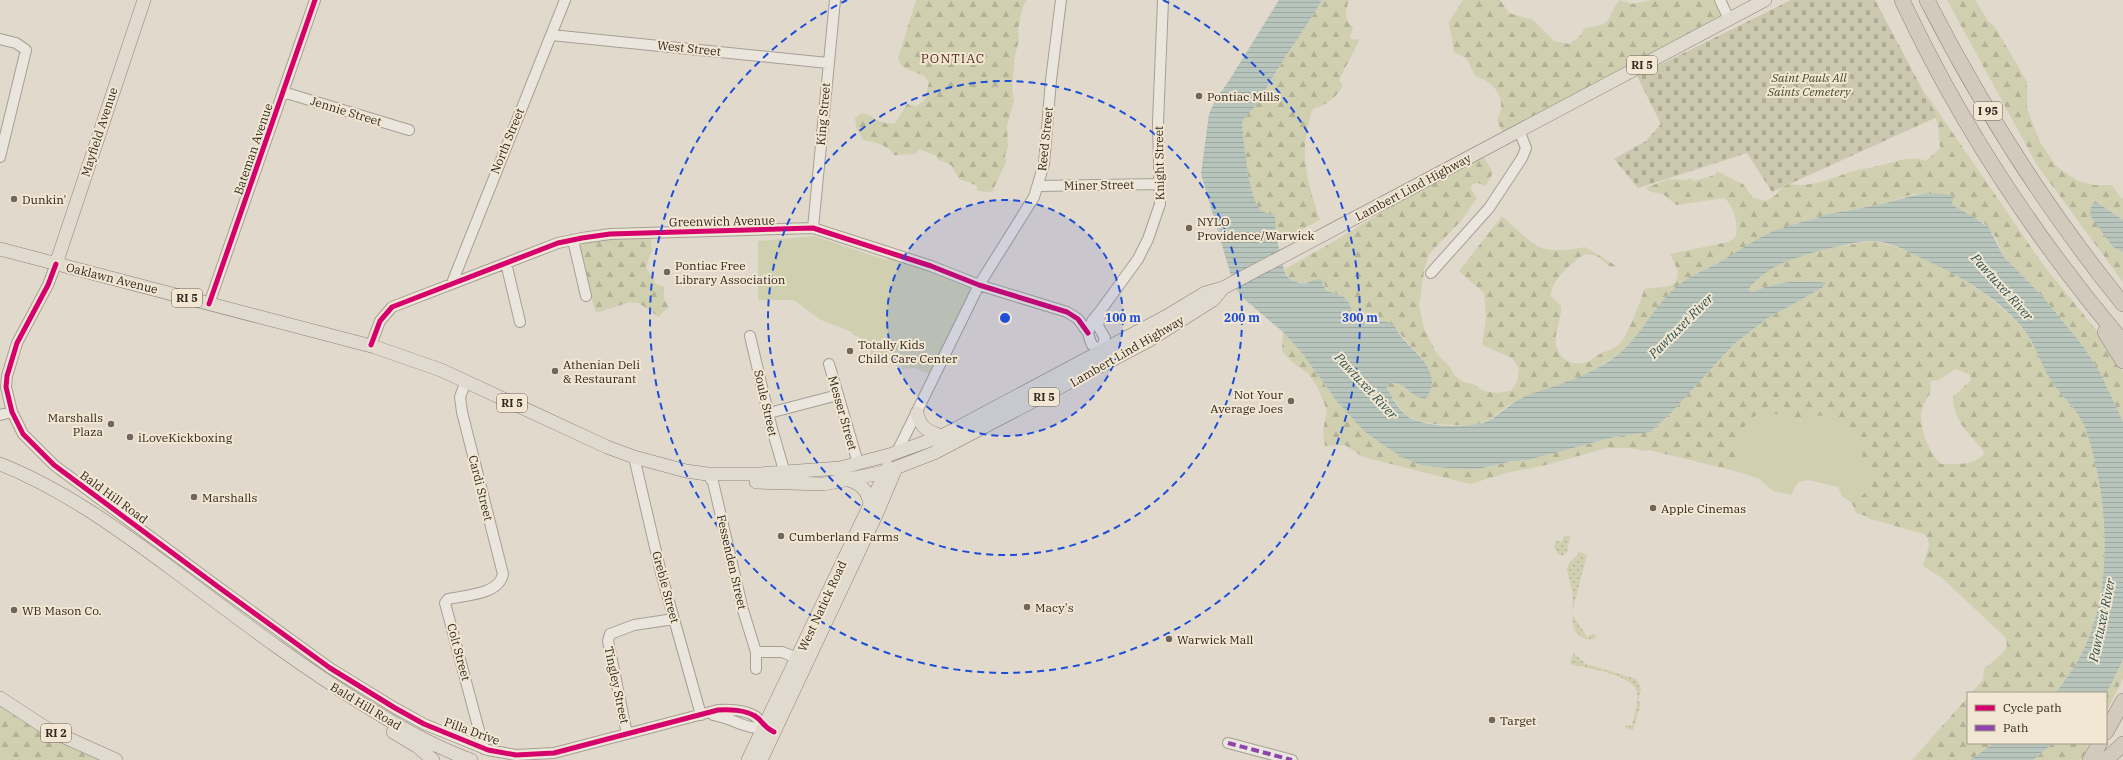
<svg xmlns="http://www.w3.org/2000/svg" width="2123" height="760" viewBox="0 0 2123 760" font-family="'IBM Plex Serif',serif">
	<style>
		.grass { fill: url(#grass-dots) }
		.forest { fill: url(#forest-firs); fill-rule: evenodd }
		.cemetery { fill: url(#cemetery-stones) }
		.green { fill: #d0cfb0 }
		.water { fill: url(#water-rules) }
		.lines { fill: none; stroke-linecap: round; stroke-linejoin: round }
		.minor-casing { stroke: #a69f95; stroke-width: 12 }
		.major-casing { stroke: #8c847c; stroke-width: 14 }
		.highway-casing { stroke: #8c847c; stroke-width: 16 }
		.minor { stroke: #eae5dd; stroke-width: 10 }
		.major { stroke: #e0dacf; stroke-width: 13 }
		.highway { stroke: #d3cabe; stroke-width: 15 }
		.quiet { stroke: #8e44ad; stroke-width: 4; stroke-dasharray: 8 4; stroke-linecap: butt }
		.cycleway-casing { stroke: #f1e7d3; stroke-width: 8 }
		.cycleway { stroke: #d6006c; stroke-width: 5 }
		.ring { fill: none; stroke: #1d4ed8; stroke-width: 2; stroke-dasharray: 7 5 }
		.poi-dot { fill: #70665c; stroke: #f1e7d3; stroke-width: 1.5 }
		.labels { text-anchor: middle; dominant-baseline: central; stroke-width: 4; stroke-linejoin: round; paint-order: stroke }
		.shield { fill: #f1e7d3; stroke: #6c6155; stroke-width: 1 }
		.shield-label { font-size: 11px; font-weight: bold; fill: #33281f }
		.street-label { font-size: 12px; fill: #33281f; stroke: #f1e7d3 }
		.park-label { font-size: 12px; font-style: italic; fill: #454d27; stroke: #f1e7d3 }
		.poi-label { font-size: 12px; fill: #33281f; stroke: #f1e7d3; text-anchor: start }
		.neighbourhood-label { font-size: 13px; letter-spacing: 1px; fill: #5b2c23; stroke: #f1e7d3 }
		.water-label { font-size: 13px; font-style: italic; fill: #2f514e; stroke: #f1e7d3 }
		.centre { fill: #1d4ed8; stroke: #f1e7d3; stroke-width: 2 }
		.ring-label { font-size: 12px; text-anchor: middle; font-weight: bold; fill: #1d4ed8; stroke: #f1e7d3; stroke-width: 4; stroke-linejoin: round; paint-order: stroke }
	</style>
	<defs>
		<pattern id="grass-dots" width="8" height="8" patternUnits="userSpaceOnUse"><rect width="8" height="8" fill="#d0cfb0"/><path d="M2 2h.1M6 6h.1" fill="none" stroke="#b3b297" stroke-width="1.8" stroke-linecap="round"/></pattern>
		<pattern id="forest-firs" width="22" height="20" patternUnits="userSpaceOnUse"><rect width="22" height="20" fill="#d0cfb0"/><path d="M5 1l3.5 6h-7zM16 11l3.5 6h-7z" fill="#b3b297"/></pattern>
		<pattern id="cemetery-stones" width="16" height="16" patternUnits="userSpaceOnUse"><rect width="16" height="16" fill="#cbc8af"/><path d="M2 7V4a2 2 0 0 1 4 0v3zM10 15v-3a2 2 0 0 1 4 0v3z" fill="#afac96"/></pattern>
		<pattern id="water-rules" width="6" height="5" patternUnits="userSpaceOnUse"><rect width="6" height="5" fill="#b7c5bc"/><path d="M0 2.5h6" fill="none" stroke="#9ea9a1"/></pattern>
	</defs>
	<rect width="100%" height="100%" fill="#e1d9cc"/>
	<path class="grass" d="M1564,535L1570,537L1567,552L1562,556L1558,554L1554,548L1556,540L1562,542Z
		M1580,552L1587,555L1572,612L1573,595L1567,570L1568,565Z
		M1573,615L1587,637L1593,634L1596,636L1595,639C1580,642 1570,629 1573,615Z
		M1573,653L1586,664L1636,679L1641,688L1638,701L1641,703L1633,730L1625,728L1626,725L1632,726C1634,716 1639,703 1637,692C1633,674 1585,668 1570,664Z"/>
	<path class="forest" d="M916,0H1027L1023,6L1018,29L1019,41L1015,55L1012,89L1014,100L1007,126L1008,147L1005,155L1006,162L992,192L978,191L976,185L959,179L951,165L937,159V156L919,149L916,154L894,155C888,144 875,143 863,140L856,127L855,118L862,113C874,116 882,126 895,123L907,104L917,106L924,101L929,82L924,76L903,67L898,59Z
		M1322,0H1349C1346,10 1343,19 1353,27L1350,37L1354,40L1360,39L1339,80L1343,85C1338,96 1326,106 1314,108C1310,113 1310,120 1308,126C1300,159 1309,188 1320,220L1279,241L1276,234V220C1269,216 1260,212 1256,205C1247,189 1244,142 1242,123C1246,113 1256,108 1261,99C1279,64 1303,34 1322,0Z
		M1463,0H1500L1509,13L1533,20L1554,41L1569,44L1579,37L1585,28C1618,24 1603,18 1620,0L1631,4L1653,0H1720L1728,18L1505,138L1497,121C1498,116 1502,110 1501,105C1501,90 1488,80 1475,76L1467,59L1454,52L1449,22Z
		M1947,0H1975L1988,21L1995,27L2027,82V108L2040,142L2056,166L2078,181L2094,185H2112L2121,198L2123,199V220L2095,201L2113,247L2123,252V282L2037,165Z
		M1926,94L2044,266L2113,351L2123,373V422L2100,372L2083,346L2043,297L2003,256L1996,238L1984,223L1954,206L1952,204L1954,196L1914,194L1877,205L1796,223L1761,237L1744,249L1698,274L1661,304L1645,328L1620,353L1582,378L1524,397L1507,406L1489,420L1472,426L1434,424L1418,421L1406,415L1391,396L1387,384L1390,382L1403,386L1407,391L1421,357C1415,351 1391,322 1386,321C1378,319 1368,322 1360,321C1342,303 1359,299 1326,291L1324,283L1316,279C1302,284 1290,286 1285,269L1333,242L1471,158L1483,156L1493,172L1486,186L1478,183L1472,184L1471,189L1477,198L1461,221L1429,254L1425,266L1419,305L1424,329L1437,354L1450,367L1454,375L1464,382L1473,384L1484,391L1496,393L1511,391L1517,382L1519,369L1512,358L1482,345L1486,318L1484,293L1459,271L1502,216C1536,246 1537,256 1585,247L1618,267L1609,266L1597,256L1585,254C1573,261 1550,281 1551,296L1561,306C1562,319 1554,332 1556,345C1559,360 1574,367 1587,362C1591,361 1595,356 1600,354C1608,350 1617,348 1623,340C1627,333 1643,297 1644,289L1670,286L1676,282L1678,271L1670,254L1728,242L1735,238C1739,225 1735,207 1724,198L1676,205L1663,194L1651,192L1645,188L1669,179L1686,180L1690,178L1694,181L1715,175L1717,171L1743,184L1753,198L1766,201L1776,195L1786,183C1810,190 1832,177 1854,171C1863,168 1873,168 1882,165C1898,161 1910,155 1926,161L1940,148L1938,124Z
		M650,235L652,250L646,267L656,284L664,287V298L669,309H666L659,317L639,303L630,302L596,313L587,285L576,239Z
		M1873,241C1925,251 1993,292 2026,333C2037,346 2041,365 2050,379C2061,395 2078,410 2085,428C2111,502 2116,608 2070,674C2065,680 2061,688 2055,693H1971L1983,680L1984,669L2003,653L2007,646L2006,638L1942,578L1923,566L1929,545L1928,538L1924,534L1867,518L1869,517L1856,513L1852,503L1864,493L1803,421L1774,414L1735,468V471L1649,450L1646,451L1630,448H1607L1542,466L1510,472L1470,484L1363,457L1345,445L1325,446L1323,431L1327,410L1317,386L1309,374L1293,363L1282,351L1283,332L1302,353L1338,403L1364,431L1383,445L1392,451L1478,469L1513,461L1528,460L1614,437L1650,432L1670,414L1734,344L1768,318L1822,288L1825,284C1803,278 1774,282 1753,292L1748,290C1752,285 1755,280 1760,276C1787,252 1839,247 1873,241ZM1956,369L1970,375L1971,380L1953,397C1953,420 1968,433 1982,449L1984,454C1973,466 1956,464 1941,464C1929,453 1918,426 1922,410C1924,400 1933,395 1930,384L1932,380L1937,381Z
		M2123,660V678L2106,713V694Z
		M1968,697V743H1994L1970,760H1912Z
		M0,698L120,760H0Z
		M2053,743H2090L2081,760H2033Z"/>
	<path class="cemetery" d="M1791,0H1875L1937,117L1772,192L1747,153L1638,188L1614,159L1646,141L1661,124L1637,76Z"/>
	<path class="green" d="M814,236L886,260L890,253L979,284L938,377L914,368L902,369L903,356L897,351L874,362L869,358L872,343L852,334V332L821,320L794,300H758V241Z
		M1758,413L1774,414L1802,421L1809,415C1822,415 1833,417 1844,426C1857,436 1873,474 1866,491C1864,495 1856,500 1852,503L1842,496L1838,487L1808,480L1798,482L1791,495L1773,491L1758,478L1735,471L1744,427Z"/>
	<path class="water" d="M1279,0H1322C1303,34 1278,64 1261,99C1256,108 1246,113 1242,123C1244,140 1248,202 1262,211C1265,213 1270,214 1274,215C1277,221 1275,227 1276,233C1278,243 1282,268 1287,276C1290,280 1295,282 1300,283C1307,285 1313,278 1321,279L1326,291C1359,299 1342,303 1360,321C1368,322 1382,319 1388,322C1396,325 1398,334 1404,340C1419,356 1444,376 1425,399C1415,397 1411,392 1403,386C1400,384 1394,383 1391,382L1387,387C1391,397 1398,408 1406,415C1421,428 1471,429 1488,421C1501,414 1511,402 1526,396C1559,384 1593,376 1621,352C1644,332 1656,302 1680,284C1692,275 1707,269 1720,262C1734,254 1747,245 1761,237C1780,227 1801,222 1821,217L1822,215C1840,212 1859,209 1877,205C1905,199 1925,188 1954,196L1952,204L1954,206L1977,219L1989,228L2003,256L2043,297L2083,346L2100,372L2123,422V660L2106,694L2055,693C2061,687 2065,680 2070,673C2116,609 2111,500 2085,428C2078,409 2061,396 2050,379C2041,365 2037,348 2027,334C2005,302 1957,273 1921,258C1907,251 1890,242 1874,241C1861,240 1832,248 1818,251C1791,259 1766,266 1748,290L1753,292C1775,281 1802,280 1826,283L1822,288L1768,318L1734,344L1670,414L1650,432L1614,437L1528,460L1513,461L1478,469L1448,468L1421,465L1404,458L1383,445L1364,431L1338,403L1302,353L1283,332L1243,298L1234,286L1201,174L1209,114L1215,101L1230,79Z
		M2095,201L2123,220V252L2113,247L2090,215L2091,207Z
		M1994,743H2053L2033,760H1970Z"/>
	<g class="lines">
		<g class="minor-casing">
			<path id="minor" d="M1720,0L1729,19
				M551,35L828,63
				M0,39L16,43L26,50L0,157
				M283,92L409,130
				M1038,186L1160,184
				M813,228L835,0
				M573,240L586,296
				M506,263L520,322
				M56,264L48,285L17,343L7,376L6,387L12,412L23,434L54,465L217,586L330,668L395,708L424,724L488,750L516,755L554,753L718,710C729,709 745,710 755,716C760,720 762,727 768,730
				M1431,273L1489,208L1522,158L1526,148L1519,130
				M452,283L565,0
				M209,304L315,0
				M1101,312L1098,326L1105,338L1101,350
				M750,336L772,429L784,470
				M371,345L380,321L392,307L558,243L582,238L610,234L813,228L931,266L979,285L1067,312L1078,319L1088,333
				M1103,356L1101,350L1092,345L1090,340L1088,333L1092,321L1101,310L1138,259L1148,239L1160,204L1158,123L1163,0
				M829,364L858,463
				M466,381L460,397L462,412L503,574C499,595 465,595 448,599L445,603L484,749
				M769,413L838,395
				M0,415L12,412
				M897,452L979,285L1034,197L1044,164L1051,80L1061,0
				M634,457L661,573L701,715
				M707,474L713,482L743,610L756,652V669
				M756,652H782L797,658
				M713,715C731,717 747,731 764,727
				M627,734L608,641L610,634L634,625L674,619
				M1228,743L1292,760"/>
		</g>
		<g class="major-casing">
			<path id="major" d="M0,249L375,347L441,370L607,447L634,457L686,471L707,474H760L840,468L889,455L942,436L1167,316L1205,293L1223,288L1765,0
				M56,264L144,0
				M917,413C920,428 929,432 942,436
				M0,464C63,489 118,529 172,569C236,617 300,666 369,708C401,728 435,747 471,760
				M848,480C861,483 868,491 870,504
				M756,482L824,484L885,472L934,453L1148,341L1213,300L1223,288
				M0,698L49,730L116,760
				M393,732L418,747L433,760
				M748,760L888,467
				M761,760L877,513L896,468"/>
		</g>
		<g class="highway-casing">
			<path id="highway" d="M1902,0C1959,122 2036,239 2123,342
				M1927,0C1982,108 2047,210 2123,304
				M2105,332L2123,361
				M2106,732L2123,701
				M2090,760L2100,743
				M2106,760L2123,744"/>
		</g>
		<use href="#minor" class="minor"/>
		<use href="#major" class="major"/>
		<use href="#highway" class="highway"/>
		<path class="quiet" d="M1228,743L1292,760"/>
		<g class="cycleway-casing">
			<path id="cycleway" d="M56,264L48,285L17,343L7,376L6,387L12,412L23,434L54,465L217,586L330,668L395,708L424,724L488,750L516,755L554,753L718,710C729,709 745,710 755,716C763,721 763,727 774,732
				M209,304L315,0
				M371,345L380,321L392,307L558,243L582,238L610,234L813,228L931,266L979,285L1067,312L1078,319L1088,333"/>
		</g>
		<use href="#cycleway" class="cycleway"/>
	</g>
	<circle cx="1005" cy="318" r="118" fill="#1d4ed8" fill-opacity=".12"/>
	<g class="ring">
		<circle cx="1005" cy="318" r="118"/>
		<circle cx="1005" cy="318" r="237"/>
		<path d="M1163 0A355 355 0 1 1 847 0"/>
	</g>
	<g class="poi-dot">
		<circle cx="1199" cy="96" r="4"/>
		<circle cx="14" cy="199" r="4"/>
		<circle cx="1189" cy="228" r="4"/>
		<circle cx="667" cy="272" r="4"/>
		<circle cx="850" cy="351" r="4"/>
		<circle cx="555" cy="371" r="4"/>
		<circle cx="1291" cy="401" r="4"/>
		<circle cx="111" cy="424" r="4"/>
		<circle cx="130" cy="437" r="4"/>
		<circle cx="194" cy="497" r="4"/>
		<circle cx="1653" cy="508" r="4"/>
		<circle cx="781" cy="536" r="4"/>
		<circle cx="1027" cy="607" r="4"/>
		<circle cx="14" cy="610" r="4"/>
		<circle cx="1169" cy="639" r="4"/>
		<circle cx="1492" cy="720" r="4"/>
	</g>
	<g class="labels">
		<g class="shield">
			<rect x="1627" y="56" width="30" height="18" rx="3"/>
			<rect x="1974" y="102" width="28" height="18" rx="3"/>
			<rect x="172" y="289" width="30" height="18" rx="3"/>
			<rect x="1029" y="388" width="30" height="18" rx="3"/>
			<rect x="497" y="394" width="30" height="18" rx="3"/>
			<rect x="41" y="724" width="30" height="18" rx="3"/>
		</g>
		<g class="shield-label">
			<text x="1642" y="65">RI 5</text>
			<text x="1988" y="111">I 95</text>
			<text x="187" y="298">RI 5</text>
			<text x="1044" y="397">RI 5</text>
			<text x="512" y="403">RI 5</text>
			<text x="56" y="733">RI 2</text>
		</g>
		<g class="street-label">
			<text transform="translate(689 48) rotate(6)">West Street</text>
			<text transform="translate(346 111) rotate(17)">Jennie Street</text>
			<text transform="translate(823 114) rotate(-85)">King Street</text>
			<text transform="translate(99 132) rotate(-72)">Mayfield Avenue</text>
			<text transform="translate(1045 139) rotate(-84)">Reed Street</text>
			<text transform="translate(507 141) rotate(-68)">North Street</text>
			<text transform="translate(253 149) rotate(-71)">Bateman Avenue</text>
			<text transform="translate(1159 163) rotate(-91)">Knight Street</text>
			<text transform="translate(1099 185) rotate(-1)">Miner Street</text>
			<text transform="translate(1413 187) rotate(-28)">Lambert Lind Highway</text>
			<text transform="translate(722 221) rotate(-1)">Greenwich Avenue</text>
			<text transform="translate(112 278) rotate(14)">Oaklawn Avenue</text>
			<text transform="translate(1127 351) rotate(-30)">Lambert Lind Highway</text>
			<text transform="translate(766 403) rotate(77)">Soule Street</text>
			<text transform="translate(843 413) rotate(74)">Messer Street</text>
			<text transform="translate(481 488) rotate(76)">Cardi Street</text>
			<text transform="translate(114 497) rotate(36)">Bald Hill Road</text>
			<text transform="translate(732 562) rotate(77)">Fessenden Street</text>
			<text transform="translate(666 587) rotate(75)">Greble Street</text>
			<text transform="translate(822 606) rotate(-65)">West Natick Road</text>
			<text transform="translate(459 652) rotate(75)">Colt Street</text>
			<text transform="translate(617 685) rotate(78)">Tingley Street</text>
			<text transform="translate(366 706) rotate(31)">Bald Hill Road</text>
			<text transform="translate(472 731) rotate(20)">Pilla Drive</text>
		</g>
		<g class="park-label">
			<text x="1809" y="77">Saint Pauls All<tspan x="1809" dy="14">Saints Cemetery</tspan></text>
		</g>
		<g class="poi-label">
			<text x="1207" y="96">Pontiac Mills</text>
			<text x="22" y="199">Dunkin'</text>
			<text x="1197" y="221">NYLO<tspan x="1197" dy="14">Providence/Warwick</tspan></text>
			<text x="675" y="265">Pontiac Free<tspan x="675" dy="14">Library Association</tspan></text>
			<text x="858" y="344">Totally Kids<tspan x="858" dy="14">Child Care Center</tspan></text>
			<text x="563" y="364">Athenian Deli<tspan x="563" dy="14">&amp; Restaurant</tspan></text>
			<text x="1283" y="394" text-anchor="end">Not Your<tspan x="1283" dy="14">Average Joes</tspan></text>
			<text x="103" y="417" text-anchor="end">Marshalls<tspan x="103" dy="14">Plaza</tspan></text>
			<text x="138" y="437">iLoveKickboxing</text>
			<text x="202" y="497">Marshalls</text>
			<text x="1661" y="508">Apple Cinemas</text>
			<text x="789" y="536">Cumberland Farms</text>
			<text x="1035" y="607">Macy's</text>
			<text x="22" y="610">WB Mason Co.</text>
			<text x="1177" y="639">Warwick Mall</text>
			<text x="1500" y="720">Target</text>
		</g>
		<g class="neighbourhood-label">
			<text x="953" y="58">PONTIAC</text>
		</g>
		<g class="water-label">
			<text transform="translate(2002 287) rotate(48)">Pawtuxet River</text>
			<text transform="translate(1681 326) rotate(-45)">Pawtuxet River</text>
			<text transform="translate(1366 386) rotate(47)">Pawtuxet River</text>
			<text transform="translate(2102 620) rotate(-78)">Pawtuxet River</text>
		</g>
	</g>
	<circle cx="1005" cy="318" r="6" class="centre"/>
	<g class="ring-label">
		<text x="1123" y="322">100 m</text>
		<text x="1242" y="322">200 m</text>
		<text x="1360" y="322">300 m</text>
	</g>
	<rect x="1967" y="692" width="140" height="52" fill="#f1e7d3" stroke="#a59b8b"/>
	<rect x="1975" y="705" width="20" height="6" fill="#d6006c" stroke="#a59b8b"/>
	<text x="2003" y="712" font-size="12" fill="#33281f">Cycle path</text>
	<rect x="1975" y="725" width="20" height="6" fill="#8e44ad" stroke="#a59b8b"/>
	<text x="2003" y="732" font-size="12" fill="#33281f">Path</text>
</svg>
